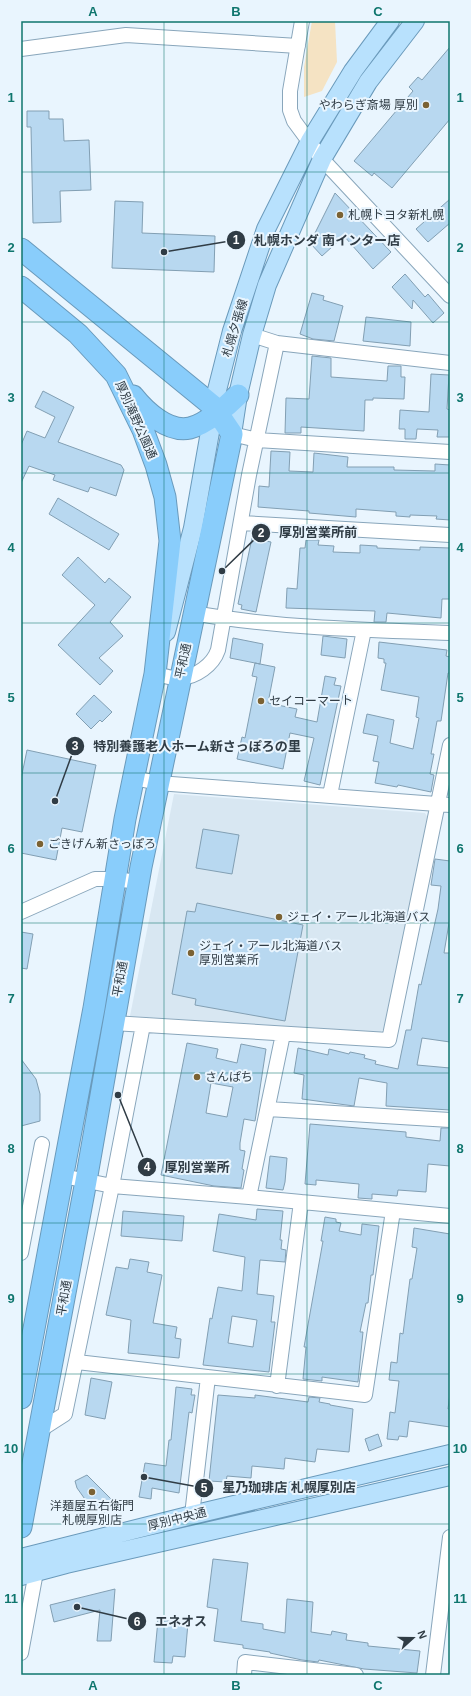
<svg xmlns="http://www.w3.org/2000/svg" width="471" height="1696" viewBox="0 0 471 1696" font-family="Arial,'Noto Sans JP',sans-serif">
	<style>
		.built { fill: #d8e7f2 }
		.green { fill: #f5e3c3 }
		.building { fill: #b8d8f0; stroke: #829fb3; fill-rule: evenodd }
		.lines { fill: none; stroke-linecap: round; stroke-linejoin: round }
		.minor-casing { stroke: #89a6bb; stroke-width: 16 }
		.major-casing { stroke: #6a9abb; stroke-width: 20 }
		.highway-casing { stroke: #6a9abb; stroke-width: 23 }
		.minor { stroke: #fff; stroke-width: 14 }
		.major { stroke: #b8e1fd; stroke-width: 18 }
		.highway { stroke: #89cdfb; stroke-width: 21 }
		.grid { fill: none; stroke: #0f766e; stroke-width: 1; stroke-opacity: 0.55 }
		.poi-dot { fill: #7b6233; stroke: #e9f5fe; stroke-width: 1.5 }
		.labels { text-anchor: middle; dominant-baseline: central; stroke-width: 4; stroke-linejoin: round; paint-order: stroke }
		.poi-label { font-size: 12px; fill: #303c45; stroke: #e9f5fe; text-anchor: start }
		.street-label { font-size: 12px; fill: #303c45; stroke: #e9f5fe }
		.leader { fill: none; stroke: #303c45; stroke-width: 1.5 }
		.callout-dot { fill: #303c45; stroke: #e9f5fe; stroke-width: 1.5 }
		.mark-label { font-size: 12px; text-anchor: middle; font-weight: bold; fill: #fff }
		.callout-label { font-size: 13px; text-anchor: middle; font-weight: bold; fill: #303c45; stroke: #e9f5fe; stroke-width: 4; stroke-linejoin: round; paint-order: stroke }
		.neatline { fill: none; stroke: #0f766e; stroke-width: 1.5 }
		.grid-label { font-size: 13px; text-anchor: middle; font-weight: bold; fill: #0f766e }
	</style>
	<rect width="100%" height="100%" fill="#e9f5fe"/>
	<path class="built" d="M174,794L425,813L428,818L387,1027L380,1032L130,1016Z"/>
	<path class="green" d="M312,21H335L337,62L322,91L304,97V67Z"/>
	<path class="building" d="M450,47V119L392,188L374,173L372,176L354,161L413,91L409,87L418,77L422,80Z
		M27,111H49V119H63L64,141L89,140L91,190L60,191L61,222L33,223L31,127H27Z
		M335,193L391,252L373,269L344,236L322,256L310,243Z
		M450,199V223L428,242L416,229Z
		M115,201L143,202L142,233L215,236L214,272L112,268Z
		M405,274L425,297L428,294L444,313L433,323L413,300L412,309L392,287Z
		M312,293L324,296L323,300L343,306L334,341L313,339L300,334Z
		M366,317L411,322L410,346L363,341Z
		M312,356L331,358V377L387,381L388,366H401V377H405L404,399L373,398V400H365L364,431L301,427V433H285L286,398L309,399Z
		M431,374L449,375L447,409L450,410V437H437L438,430L417,429L416,439H405V429H399L400,410L429,412Z
		M43,391L74,407L58,442L121,465L124,470L116,496L90,487L88,492L53,480L55,475L29,466L21,483V445L27,431L45,438L55,417L35,407Z
		M271,451L290,452L289,471L313,472L314,453L348,457L347,467H394V470L435,471V464L450,465V520L436,519L437,516L410,515V517L396,516V512L356,509V517L309,513V511L258,507L259,486L269,487Z
		M58,498L119,534L109,550L49,514Z
		M252,538L271,542L256,612L241,609L242,605L238,604Z
		M306,540H319L318,545L334,546L333,552L360,553V545L377,546V548L420,550V547L450,548V599H442L441,618L387,613L386,622H374L375,611L286,608L287,588L297,589L300,548H305Z
		M78,557L105,583L109,578L131,597L110,622L123,636L99,658L113,671L100,685L58,645L95,605L62,575Z
		M323,636L347,639L345,658L321,655Z
		M233,638L263,644L260,664L230,658Z
		M379,642L447,650L446,656L450,657V673H448L441,721H437L431,754H434L430,774L434,775L431,792L398,785L397,787L375,783L379,762L373,761L378,736L363,733L367,714L394,720L390,743L413,749L419,718L416,717L419,697L381,690L386,663H384V659L378,658Z
		M255,663L275,667L268,703L297,709L295,717L317,722L325,676L336,678L334,685L341,686L320,785L304,781L314,738L290,733L283,769L237,759L242,737L245,738L257,677L252,676Z
		M94,695L112,712L102,722L100,720L91,729L76,714Z
		M27,750L96,765L82,832L62,828L56,860L21,853V779Z
		M203,829L239,835L232,874L196,868Z
		M435,859L450,861V917L444,953H450V1042L422,1038L417,1065L450,1068V1110L386,1106L387,1083L359,1078L354,1106L302,1099L304,1075L294,1073L298,1048L328,1055L329,1049L349,1054L350,1052L365,1055L364,1058L376,1061L375,1064L398,1069L406,1030H411L419,984L421,985L438,909L441,886L431,885Z
		M197,903L303,925L285,1021L195,1005L196,999L172,994L187,911L195,912Z
		M21,932L33,934L27,969L21,968Z
		M187,1043L218,1049L216,1058L237,1063L241,1044L266,1049L255,1121L244,1119L240,1143V1150L245,1151L242,1169L244,1170L241,1188L214,1186L161,1175ZM211,1083L233,1087L227,1117L206,1113Z
		M21,1059L36,1079L40,1094V1121L21,1126Z
		M310,1124L406,1132V1137L440,1141L441,1128H450V1166L428,1164L426,1192L398,1190L397,1196L372,1194V1199L358,1198L359,1184L316,1180V1185L305,1184Z
		M270,1156L287,1158L285,1182L283,1190L266,1188Z
		M257,1209L283,1211L280,1240H282L281,1249L286,1250L285,1262L260,1260L257,1294L274,1296L271,1322H275L269,1372L203,1365L210,1318L212,1319L218,1287L242,1291L245,1257L213,1251L219,1214L256,1220ZM232,1316L257,1320L253,1347L228,1343Z
		M123,1211L184,1216L182,1241L121,1236Z
		M325,1217L336,1219V1222L341,1223L339,1231L361,1235L362,1224L379,1226L373,1275H371L368,1303H366L360,1332H363L358,1382L322,1377V1381L303,1379L306,1347H304L323,1241H321Z
		M414,1228L450,1234V1393L448,1409H450V1427L409,1421L407,1437L399,1436L398,1440L387,1439L390,1412L395,1413L399,1381L389,1380L391,1362L397,1363L400,1333L403,1334L410,1279H412L417,1248L412,1247Z
		M130,1259L149,1262L147,1272L162,1275L153,1323L177,1327L175,1338L181,1339L179,1358L128,1353L131,1320L106,1315L116,1267L128,1269Z
		M91,1378L112,1382L105,1419L85,1415Z
		M176,1387L192,1389L191,1395H195L192,1413L189,1412L179,1493L152,1488L151,1499L139,1497L145,1463L166,1466L169,1440H171Z
		M218,1395L255,1398V1395L308,1402L309,1397L320,1398L319,1402L330,1404V1405L353,1409L349,1452L317,1449L315,1462L285,1458L284,1469L252,1466L251,1478L227,1476L226,1482L209,1481Z
		M378,1434L382,1446L369,1451L365,1439Z
		M87,1475L112,1500V1504L104,1513L87,1502L77,1488L75,1481Z
		M213,1559L248,1563L241,1621L263,1624V1629L285,1633L287,1599L313,1602L311,1632L331,1635L332,1631L347,1634L346,1640L368,1643V1646L420,1651L417,1673L364,1669L319,1660L318,1662L302,1660L270,1653V1652L243,1648V1645L214,1641L218,1609L207,1607Z
		M115,1589L111,1641H97L100,1610L54,1622L50,1605Z
		M158,1620L188,1623L185,1657L173,1656L172,1663L154,1662Z"/>
	<g class="lines">
		<g class="minor-casing">
			<path id="minor" d="M302,21L290,91V110L294,121L322,159L450,296
				M21,49L126,35L298,46
				M252,335L277,343L450,363
				M232,434L257,440L450,452
				M241,523L450,535
				M193,613C277,628 365,630 450,633
				M155,674C163,675 172,679 180,678C196,677 213,665 218,650L249,475L277,343
				M134,778L158,783L450,805
				M330,795L364,630
				M21,912L95,879H115L138,882
				M113,1023L389,1040L450,745
				M268,1109L450,1120
				M63,1176L112,1186L249,1197L450,1216
				M249,1197L283,1034
				M21,1253L42,1144
				M77,1362L365,1395L393,1211
				M277,1386L301,1202
				M40,1430L65,1414L112,1186L143,1025
				M192,1515L208,1377
				M21,1653L36,1572
				M244,1675L245,1662L356,1675
				M433,1675L450,1537"/>
		</g>
		<g class="major-casing">
			<path id="major" d="M232,434L238,395L252,335L267,285L322,159L368,82L415,21
				M166,632L193,528L213,415V406L232,331L266,229L310,141L353,71L390,21
				M21,1558L192,1515L450,1454
				M21,1576L66,1564L450,1476"/>
		</g>
		<g class="highway-casing">
			<path id="highway" d="M21,249L213,406L232,434L141,867L86,1181L21,1527
				M21,287L78,334L116,375L143,430L156,465L165,497L170,541L155,674L125,819L94,1008L21,1398
				M133,396C145,411 168,433 190,428C206,424 227,406 238,395"/>
		</g>
		<use href="#minor" class="minor"/>
		<use href="#major" class="major"/>
		<use href="#highway" class="highway"/>
	</g>
	<path class="grid" d="M164,21V1675M307,21V1675M21,172H450M21,322H450M21,473H450M21,623H450M21,773H450M21,923H450M21,1073H450M21,1223H450M21,1374H450M21,1524H450"/>
	<g class="poi-dot">
		<circle cx="426" cy="105" r="4"/>
		<circle cx="340" cy="215" r="4"/>
		<circle cx="261" cy="701" r="4"/>
		<circle cx="40" cy="844" r="4"/>
		<circle cx="279" cy="917" r="4"/>
		<circle cx="191" cy="953" r="4"/>
		<circle cx="197" cy="1077" r="4"/>
		<circle cx="92" cy="1492" r="4"/>
	</g>
	<g class="labels">
		<g class="poi-label">
			<text x="418" y="105" text-anchor="end">やわらぎ斎場 厚別</text>
			<text x="348" y="215">札幌トヨタ新札幌</text>
			<text x="269" y="701">セイコーマート</text>
			<text x="48" y="844">ごきげん新さっぽろ</text>
			<text x="287" y="917">ジェイ・アール北海道バス</text>
			<text x="199" y="946">ジェイ・アール北海道バス<tspan x="199" dy="14">厚別営業所</tspan></text>
			<text x="205" y="1077">さんぱち</text>
			<text x="92" y="1506" text-anchor="middle">洋麺屋五右衛門<tspan x="92" dy="14">札幌厚別店</tspan></text>
		</g>
		<g class="street-label">
			<text transform="translate(235 328) rotate(-73)">札幌夕張線</text>
			<text transform="translate(136 420) rotate(66)">厚別滝野公園通</text>
			<text transform="translate(183 661) rotate(-78)">平和通</text>
			<text transform="translate(120 979) rotate(-80)">平和通</text>
			<text transform="translate(64 1298) rotate(-80)">平和通</text>
			<text transform="translate(177 1519) rotate(-14)">厚別中央通</text>
		</g>
	</g>
	<path class="leader" d="M164 252L236 240M222 571L261 533M55 801L75 746M118 1095L147 1167M144 1477L204 1488M77 1607L137 1621"/>
	<g class="callout-dot">
		<circle cx="164" cy="252" r="4"/>
		<circle cx="222" cy="571" r="4"/>
		<circle cx="55" cy="801" r="4"/>
		<circle cx="118" cy="1095" r="4"/>
		<circle cx="144" cy="1477" r="4"/>
		<circle cx="77" cy="1607" r="4"/>
		<circle cx="236" cy="240" r="10"/>
		<circle cx="261" cy="533" r="10"/>
		<circle cx="75" cy="746" r="10"/>
		<circle cx="147" cy="1167" r="10"/>
		<circle cx="204" cy="1488" r="10"/>
		<circle cx="137" cy="1621" r="10"/>
	</g>
	<g class="mark-label">
		<text x="236" y="244">1</text>
		<text x="261" y="537">2</text>
		<text x="75" y="750">3</text>
		<text x="147" y="1171">4</text>
		<text x="204" y="1492">5</text>
		<text x="137" y="1626">6</text>
	</g>
	<g class="callout-label">
		<text x="327" y="245">札幌ホンダ 南インター店</text>
		<text x="318" y="537">厚別営業所前</text>
		<text x="197" y="751">特別養護老人ホーム新さっぽろの里</text>
		<text x="197" y="1172">厚別営業所</text>
		<text x="289" y="1492">星乃珈琲店 札幌厚別店</text>
		<text x="181" y="1626">エネオス</text>
	</g>
	<rect width="471" height="1696" fill="none" stroke="#e9f5fe" stroke-width="44"/>
	<g transform="translate(413 1638) rotate(69)" stroke="#e9f5fe" stroke-width="3" paint-order="stroke">
	<path d="M0-3L7 15L0 10L-7 15Z" fill="#303c45"/>
	<text y="-6" font-size="11" font-weight="bold" text-anchor="middle" fill="#303c45">N</text>
	</g>
	<rect x="22" y="22" width="427" height="1652" class="neatline"/>
	<g class="grid-label">
		<text x="93" y="16">A</text>
		<text x="236" y="16">B</text>
		<text x="378" y="16">C</text>
		<text x="11" y="102">1</text>
		<text x="460" y="102">1</text>
		<text x="11" y="252">2</text>
		<text x="460" y="252">2</text>
		<text x="11" y="402">3</text>
		<text x="460" y="402">3</text>
		<text x="11" y="552">4</text>
		<text x="460" y="552">4</text>
		<text x="11" y="702">5</text>
		<text x="460" y="702">5</text>
		<text x="11" y="853">6</text>
		<text x="460" y="853">6</text>
		<text x="11" y="1003">7</text>
		<text x="460" y="1003">7</text>
		<text x="11" y="1153">8</text>
		<text x="460" y="1153">8</text>
		<text x="11" y="1303">9</text>
		<text x="460" y="1303">9</text>
		<text x="11" y="1453">10</text>
		<text x="460" y="1453">10</text>
		<text x="11" y="1603">11</text>
		<text x="460" y="1603">11</text>
		<text x="93" y="1690">A</text>
		<text x="236" y="1690">B</text>
		<text x="378" y="1690">C</text>
	</g>
</svg>
